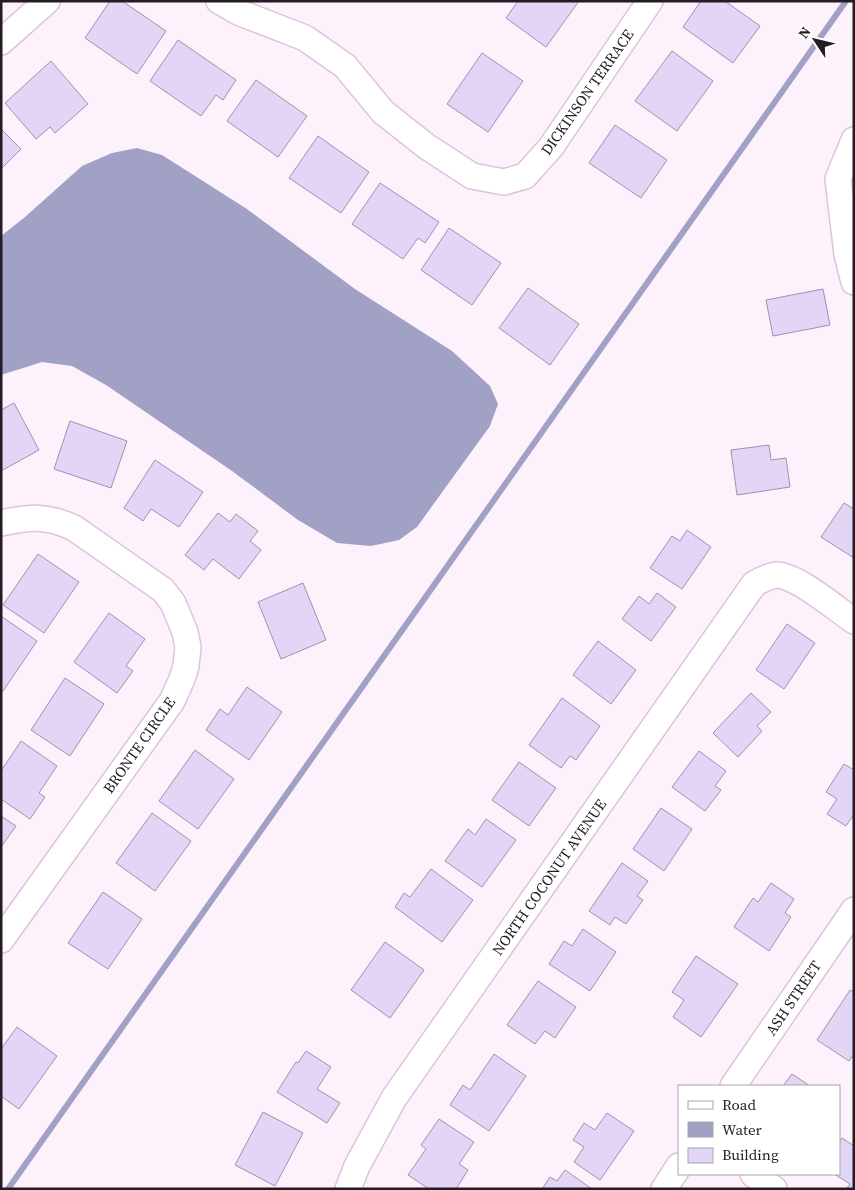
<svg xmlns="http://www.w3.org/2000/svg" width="855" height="1190" viewBox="0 0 855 1190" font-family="'Source Serif 4',serif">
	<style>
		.water { fill: #a0a1c5 }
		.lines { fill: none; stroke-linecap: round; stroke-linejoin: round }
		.stream { stroke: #a0a1c5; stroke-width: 6 }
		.building { fill: #e3d5f5; stroke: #9f91af }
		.minor-casing { stroke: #dec3dc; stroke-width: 28 }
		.minor { stroke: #fff; stroke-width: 25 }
		.labels { text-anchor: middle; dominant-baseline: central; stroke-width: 5; stroke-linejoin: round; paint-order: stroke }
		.street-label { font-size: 15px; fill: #251b25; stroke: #fff }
	</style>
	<rect width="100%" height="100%" fill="#fdf1fc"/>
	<path class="water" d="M137,148L162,155L247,209L355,289L452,351L490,386L498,404L490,426L417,527L399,540L371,546L337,543L298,520L232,471L106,385L72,366L42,362L1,375V236L25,217L82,166L112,153Z"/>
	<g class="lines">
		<path class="stream" d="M8,1189L846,1"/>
	</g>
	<path class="building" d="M110,1H122L166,31L137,74L85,38Z
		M518,1H579L546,47L506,18Z
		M701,1H725L760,26L733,63L683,27Z
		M178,40L236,80L223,100L216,95L201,116L150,81Z
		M672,51L713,81L677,131L635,101Z
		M482,53L523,81L488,132L447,104Z
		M51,61L88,104L55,133L50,127L36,139L5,103Z
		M256,80L307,116L278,157L227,121Z
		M615,125L667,160L641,198L589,163Z
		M1,129L21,149L1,169Z
		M318,136L369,172L341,213L289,178Z
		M380,183L439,222L425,243L418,238L403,259L352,224Z
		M449,228L501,263L472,305L421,270Z
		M528,288L579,324L550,365L499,328Z
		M823,289L830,325L773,336L766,300Z
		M14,403L39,450L1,471V410Z
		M70,421L127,441L111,488L54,469Z
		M769,445L771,460L786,458L790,487L737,495L731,450Z
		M155,460L203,492L179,527L151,509L143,521L124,508Z
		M844,503L854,509V558L821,537Z
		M218,513L230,522L236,514L258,531L250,541L261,550L239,579L213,559L204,570L185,555Z
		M687,530L711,547L682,589L650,568L672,536L680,541Z
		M38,554L79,582L44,633L3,605Z
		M303,583L326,640L281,659L258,602Z
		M657,593L676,607L651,641L622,619L639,596L649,604Z
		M109,613L145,639L126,666L133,671L117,693L74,662Z
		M1,616L37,641L3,691L1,690Z
		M787,624L815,643L784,689L756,670Z
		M598,641L636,670L611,704L573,675Z
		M65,678L104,704L70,756L31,730Z
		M247,687L282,712L249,760L206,730L220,709L228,715Z
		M751,693L771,712L757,726L762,731L738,757L713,733Z
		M562,698L600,726L576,760L570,756L561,768L529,745Z
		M21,741L57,766L39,793L45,797L30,819L1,799V771Z
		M195,750L234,779L198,829L159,801Z
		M699,751L726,771L715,786L721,790L705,811L672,787Z
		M519,762L556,788L529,826L492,800Z
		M844,764L854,770V814L846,826L827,814L837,799L826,792Z
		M661,808L692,829L664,871L633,849Z
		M152,813L191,841L155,891L116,863Z
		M1,816L16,826L1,847Z
		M486,819L516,840L482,887L445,861L468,829L475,835Z
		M622,863L648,881L637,896L643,900L626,924L615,917L610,925L589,911Z
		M431,869L473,900L442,942L395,907L404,893L410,897Z
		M771,883L794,899L785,913L791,917L769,951L734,927L753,898L758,902Z
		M103,892L142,919L108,969L68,943Z
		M583,929L616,952L590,991L549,964L564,941L572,946Z
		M385,942L424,970L390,1018L351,990Z
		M696,956L738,984L701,1037L673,1017L684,1000L672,992Z
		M538,981L576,1007L555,1038L545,1031L535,1044L507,1025Z
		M850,990L854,992V1054L849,1061L817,1040Z
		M17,1027L57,1056L19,1109L1,1096V1049Z
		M306,1051L331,1067L317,1089L340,1103L327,1123L277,1092L296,1062L298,1063Z
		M494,1054L526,1076L489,1131L450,1105L463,1085L470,1090Z
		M792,1074L810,1086H783Z
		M263,1112L303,1133L275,1186L235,1165Z
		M607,1113L634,1131L600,1180L574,1162L584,1147L573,1140L584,1123L595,1130Z
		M439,1119L474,1142L459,1164L468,1170L456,1189H429L408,1175L426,1149L421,1145Z
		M842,1138L854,1146V1189L847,1188L850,1184L834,1174H839V1142Z
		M565,1170L592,1189H542L550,1177L557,1181Z"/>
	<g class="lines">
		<g class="minor-casing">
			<path id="minor" d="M219,1L238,12L305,38L345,66L383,112L426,146L472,176L504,182L525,176L551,147L650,1
				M1,42L47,1
				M854,140L838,179L847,254L854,282
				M1,523C31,517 46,515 74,528L163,590L173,603L185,632L188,647L186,666L182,679L172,701L1,940
				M733,1086L854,910
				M753,1174L774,1189
				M348,1189L357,1166L394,1098L754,584C761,580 768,576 776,575C797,575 836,609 854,621
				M664,1189L679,1166"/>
		</g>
		<use href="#minor" class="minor"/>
	</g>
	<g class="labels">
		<g class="street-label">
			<text transform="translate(587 92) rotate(-55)">DICKINSON TERRACE</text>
			<text transform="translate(139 745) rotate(-55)">BRONTE CIRCLE</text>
			<text transform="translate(549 877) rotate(-55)">NORTH COCONUT AVENUE</text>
			<text transform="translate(793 998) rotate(-56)">ASH STREET</text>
		</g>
	</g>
	<rect width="855" height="1190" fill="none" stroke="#251b25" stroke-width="5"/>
	<rect x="678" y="1085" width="162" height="90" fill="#ffffff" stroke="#a8a4a8"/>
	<rect x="688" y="1101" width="25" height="8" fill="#ffffff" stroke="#a8a4a8"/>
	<text x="722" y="1110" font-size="15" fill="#251b25">Road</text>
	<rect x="688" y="1122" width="25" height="15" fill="#a0a1c5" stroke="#a8a4a8"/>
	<text x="722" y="1135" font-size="15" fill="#251b25">Water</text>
	<rect x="688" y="1148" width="25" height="15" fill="#e3d5f5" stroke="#a8a4a8"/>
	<text x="722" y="1160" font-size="15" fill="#251b25">Building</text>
	<g transform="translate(815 40) rotate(305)" stroke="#ffffff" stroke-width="4" paint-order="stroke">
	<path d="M0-4L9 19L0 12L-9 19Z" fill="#251b25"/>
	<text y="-8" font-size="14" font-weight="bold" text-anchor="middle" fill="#251b25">N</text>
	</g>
</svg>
